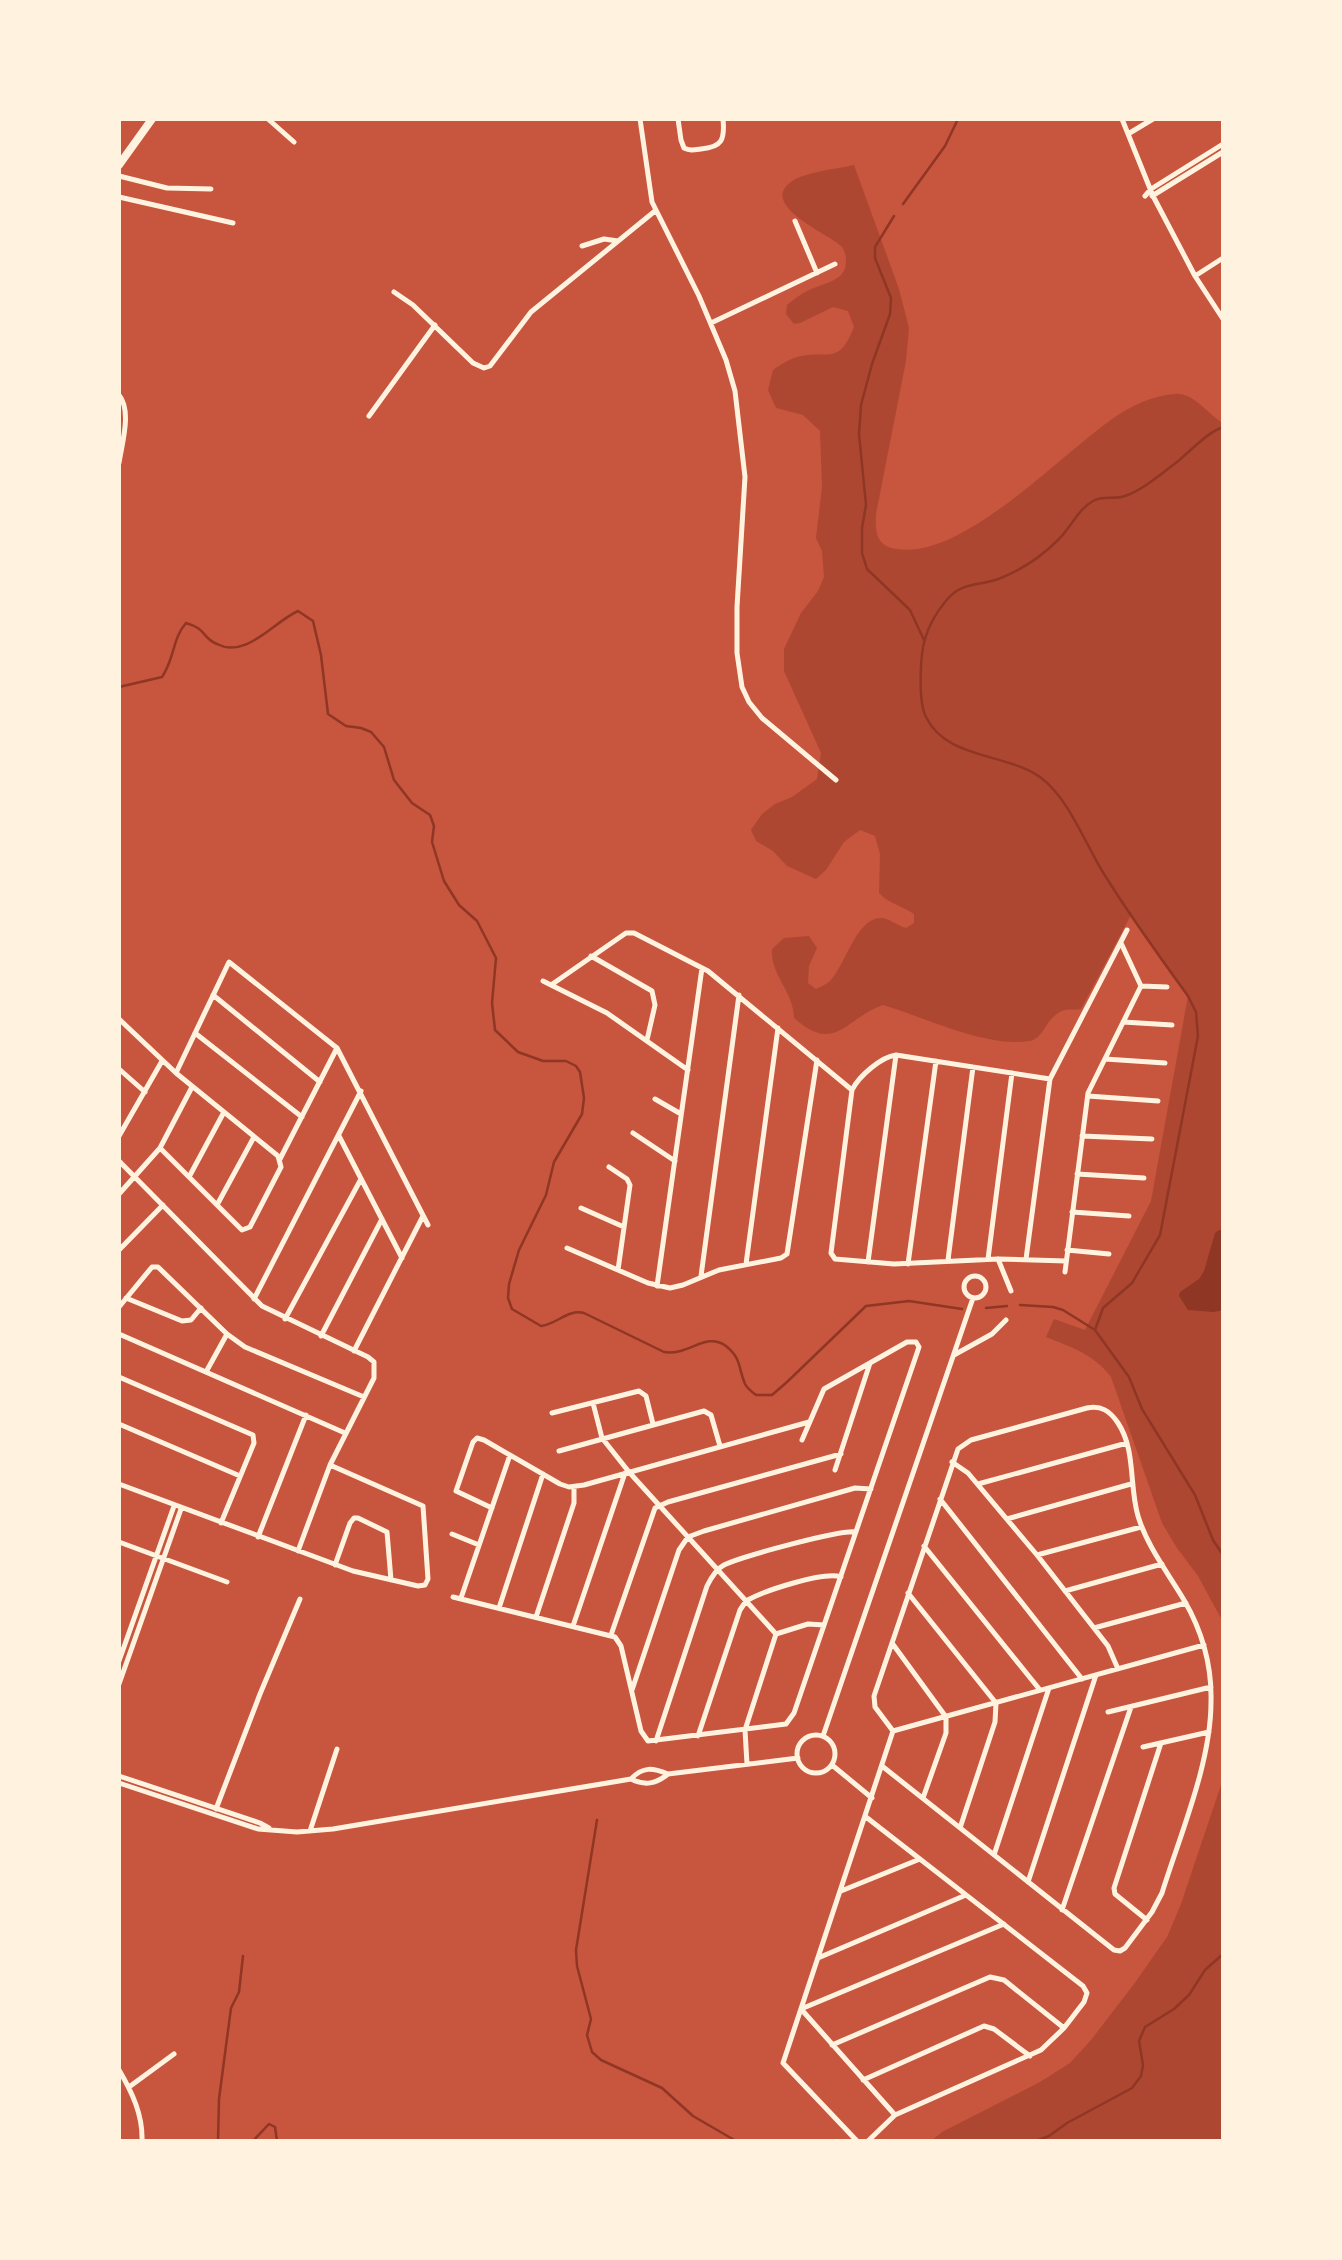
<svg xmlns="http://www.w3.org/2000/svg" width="1342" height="2260" viewBox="0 0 1342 2260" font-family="Merriweather,serif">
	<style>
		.green { fill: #ae4732 }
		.water { fill: #8f3625 }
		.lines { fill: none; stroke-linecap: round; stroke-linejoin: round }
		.stream { stroke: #8f3625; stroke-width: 2.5 }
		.minor { stroke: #fff3e0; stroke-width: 5 }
		.secondary { stroke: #fff3e0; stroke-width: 8 }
	</style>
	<rect width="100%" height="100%" fill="#c8553d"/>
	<path class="green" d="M854,165L899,289L909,328L906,361L876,514C875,532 876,546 897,549C963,560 1062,453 1115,417C1132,405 1153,396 1174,394C1194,392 1207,414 1223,423V1622L1198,1576L1177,1548L1162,1523L1111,1377C1095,1355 1071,1347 1046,1337L1054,1319L1085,1330L1151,1201L1188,996L1131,915L1081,1009C1076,1010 1070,1009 1065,1010C1046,1015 1045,1038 1030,1041C986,1048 924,1017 883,1005C845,1018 836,1055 794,1018C794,992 770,975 772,949L784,938L809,936L817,948L809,966L808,983L816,989C820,987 827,984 830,981C845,966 856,918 881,918C889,918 896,925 906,928L914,923V914C902,906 888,903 879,893L880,854L875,836L860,830L844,842L826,870L816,879L787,866L773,851L756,841L751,830L762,814L775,804L792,797L817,779L821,753L784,671V649L801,613L818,591L824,577L822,551L816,538L822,487L820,431L803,415L776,408L768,390L773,370C780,365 789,359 797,357C829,349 838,367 854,327L848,311L833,307L800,323L794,324L786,314L787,305C794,299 801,294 809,290C821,284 841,282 845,268C847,262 846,253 842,247C830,234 758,206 791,182C804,172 837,169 854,165Z
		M1223,1779V2141H931L942,2132L1040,2082L1070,2063L1091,2040L1134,1984L1167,1937L1181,1904Z"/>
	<path class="water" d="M1219,1230H1223V1310L1214,1312L1188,1310L1179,1296L1180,1292L1199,1279L1204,1271L1215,1233Z"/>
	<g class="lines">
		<path class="stream" d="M903,204L945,146L958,119
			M894,216L875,247V258L891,298L890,314L872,364L861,405L859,434L866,505L862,528V553L867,569L910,610L924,640
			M119,687L162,677C175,658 172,639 186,623C207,629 202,638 217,644C246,659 272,623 298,611L313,621L321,655L328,714L346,726L361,728L371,732L384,747L394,780L412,803L430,815L434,826L432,842L444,881L459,905L477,921L496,958L492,1003L495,1030L518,1052L543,1061H566L576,1066L580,1072L584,1098L582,1114L554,1162L546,1195L519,1250L509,1284L508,1298L512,1309L541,1326C557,1324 568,1309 584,1313L664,1352C689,1356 706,1331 726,1346C742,1359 738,1368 745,1384C747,1388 752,1392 756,1395H772L787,1382L866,1306L909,1301L962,1309
			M1020,1305L1053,1307L1063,1310L1095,1330L1129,1377L1142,1409L1195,1495L1213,1540L1223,1555
			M986,1308L1007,1306
			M1095,1330L1103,1308L1132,1283L1160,1235L1198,1036L1196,1012L1188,996C1159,956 1130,916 1104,874C1085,844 1069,798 1040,777C1006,753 946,759 926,717C918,702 920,655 925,639C929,625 936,613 945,602C962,580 979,587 1001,578C1023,569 1042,556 1058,540C1070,529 1078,509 1093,501C1103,495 1115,500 1125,496C1143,490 1162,473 1177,462C1187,454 1213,427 1223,428
			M597,1820L576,1950L577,1966L591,2019L587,2035L592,2052L601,2060L662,2088L693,2116L736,2141
			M218,2141L219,2099L231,2008L239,1992L243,1956
			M253,2141L269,2124L275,2127L277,2141
			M1036,2141L1049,2136L1067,2123L1132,2088L1141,2076L1143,2065L1139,2041L1145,2027L1174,2009L1189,1995L1205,1970L1223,1954"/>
		<path class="minor" d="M268,119L294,142
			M640,119L652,202L699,296L726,360L735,391L745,477L737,607V653L742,687L749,702L762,718L836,780
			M678,119L681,140L684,148C690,151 694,150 701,149C722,147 725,140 723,119
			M1122,119L1153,196L1195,276L1223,319
			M1128,134L1153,119
			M119,176L167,188L211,189
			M1145,196L1151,189L1223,144
			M1152,196L1223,152
			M119,197L233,223
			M795,221L817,273
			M582,246L604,239L618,241
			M1195,276L1223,258
			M394,292L413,305L473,363L484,368L490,366L531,312L655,211
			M711,323L835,264
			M119,395C132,411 122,443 119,463
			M369,416L435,325
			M1121,943L1141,986
			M591,956L652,991L655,1005L647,1040
			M543,981L607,1013L688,1070
			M551,985L626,933H634L708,971L852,1090
			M1141,986L1167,987
			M213,995L320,1082
			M119,1019L176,1073L278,1156L281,1167L250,1227L242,1230L160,1148
			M1123,1022L1172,1025
			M195,1033L302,1117
			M1105,1059L1165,1063
			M119,1069L145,1092
			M176,1073L229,962L337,1048L428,1225
			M1050,1079L896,1055C881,1057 859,1076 852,1090L831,1253L835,1259L894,1264L998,1259L1066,1261
			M1088,1096L1158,1101
			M655,1099L681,1114
			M633,1133L675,1161
			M119,1136L162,1061
			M339,1136L402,1258
			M1082,1136L1152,1139
			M280,1159L337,1048
			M119,1161L262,1306L368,1357L374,1362V1378L330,1465L298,1551
			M609,1167L627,1179L630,1185L618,1270
			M1077,1174L1144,1178
			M189,1177L224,1112
			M119,1194L160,1148L192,1087
			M217,1205L254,1137
			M581,1208L624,1227
			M1072,1212L1129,1216
			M567,1248L648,1283L670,1288L683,1285L719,1270L781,1258L787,1254L817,1060
			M119,1250L163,1205
			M1067,1250L1109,1254
			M988,1259L1012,1073
			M998,1259L1011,1291
			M1026,1259L1050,1079L1127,930
			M948,1260L973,1067
			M868,1262L896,1055
			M746,1264L778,1028
			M908,1264L936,1061
			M1065,1272L1088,1093L1141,986
			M701,1276L739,995
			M964 1287a11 11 0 1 1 22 0a11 11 0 1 1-22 0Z
			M657,1286L702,968
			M126,1298L182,1321L191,1320L201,1308
			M254,1299L361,1091
			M119,1307L152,1267H158L227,1334L245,1347L364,1397
			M285,1319L361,1179
			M119,1334L345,1433
			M321,1336L382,1219
			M354,1351L423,1216
			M954,1355L992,1334L1006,1320
			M206,1372L227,1334
			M119,1377L253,1435L254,1443L221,1523
			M593,1403L602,1438L629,1472L776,1634
			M552,1413L639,1391L646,1396L653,1424
			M119,1424L240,1476
			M559,1451L704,1411L711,1415L720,1446
			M952,1462L968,1473L1037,1555L1108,1646L1118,1669
			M835,1470L870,1363
			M119,1484L353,1571L418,1586L425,1585L428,1579L423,1506L330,1465
			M978,1484L1127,1443
			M940,1499L1082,1679
			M492,1508L456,1491L473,1442L477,1438L484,1440L560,1484L569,1487L584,1485L809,1422
			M1007,1519L1131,1484
			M452,1534L479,1545
			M258,1537L306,1415
			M119,1542L227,1582
			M924,1546L1040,1690
			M1037,1555L1141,1527
			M335,1565L350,1523L354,1518H358L387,1532L391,1580
			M1065,1591L1162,1564
			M908,1593L996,1703L995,1722L960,1828
			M453,1597L615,1637L621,1646L641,1731L648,1741L786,1724L794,1713L917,1353L919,1347L916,1342H907L824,1389L802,1440
			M461,1598L510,1455
			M499,1608L543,1474
			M536,1617L574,1503V1487
			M573,1626L625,1473
			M1094,1628L1186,1603
			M776,1634L808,1624L824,1625
			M611,1635L655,1508L668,1502L841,1454
			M892,1643L946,1717V1733L923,1798
			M119,1661L174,1506
			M119,1684L181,1509
			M632,1690L679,1550L688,1537L704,1531L855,1488L871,1489
			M1108,1712L1211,1687
			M893,1731L1204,1645
			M797 1754a19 19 0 1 1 38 0a19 19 0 1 1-38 0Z
			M698,1736L740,1610L746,1601C763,1591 824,1571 841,1577
			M823,1736L973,1298
			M656,1741L707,1586C711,1578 716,1569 724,1565C740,1557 841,1529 856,1532
			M1143,1747L1209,1732
			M747,1764L745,1730L776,1634
			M832,1765L872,1798
			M882,1766L1114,1950L1120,1951L1125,1948L1152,1912L1162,1893C1180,1835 1211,1763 1211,1702C1212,1666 1202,1631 1184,1600C1168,1573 1147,1546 1138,1516C1129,1486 1136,1450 1118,1423C1110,1411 1101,1405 1087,1408L971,1440L958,1449L874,1696L875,1707L893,1731
			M119,1776L260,1823L269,1828
			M631,1779C643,1766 653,1768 668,1774
			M119,1783L258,1829L297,1832L333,1829L631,1779C645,1786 656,1784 668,1774L798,1758
			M216,1809L260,1694L300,1599
			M866,1817L1083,1986L1087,1993L1084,2002L1064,2028L1041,2050L895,2115L868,2141
			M310,1831L337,1749
			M994,1855L1049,1688
			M1028,1882L1096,1675
			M841,1891L920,1859
			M1062,1910L1131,1707
			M1147,1920L1115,1894L1114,1888L1161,1743
			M818,1958L966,1895
			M832,2045L990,1977L1004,1980L1064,2028
			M119,2070C132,2092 143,2115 142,2141
			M863,2080L984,2026L994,2029L1030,2056
			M129,2087L174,2054
			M895,2115L801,2009L1004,1924
			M857,2141L783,2063L893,1731"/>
		<path class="secondary" d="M119,165L152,119"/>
	</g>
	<rect width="1342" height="2260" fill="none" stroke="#fff3e0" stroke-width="242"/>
</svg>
